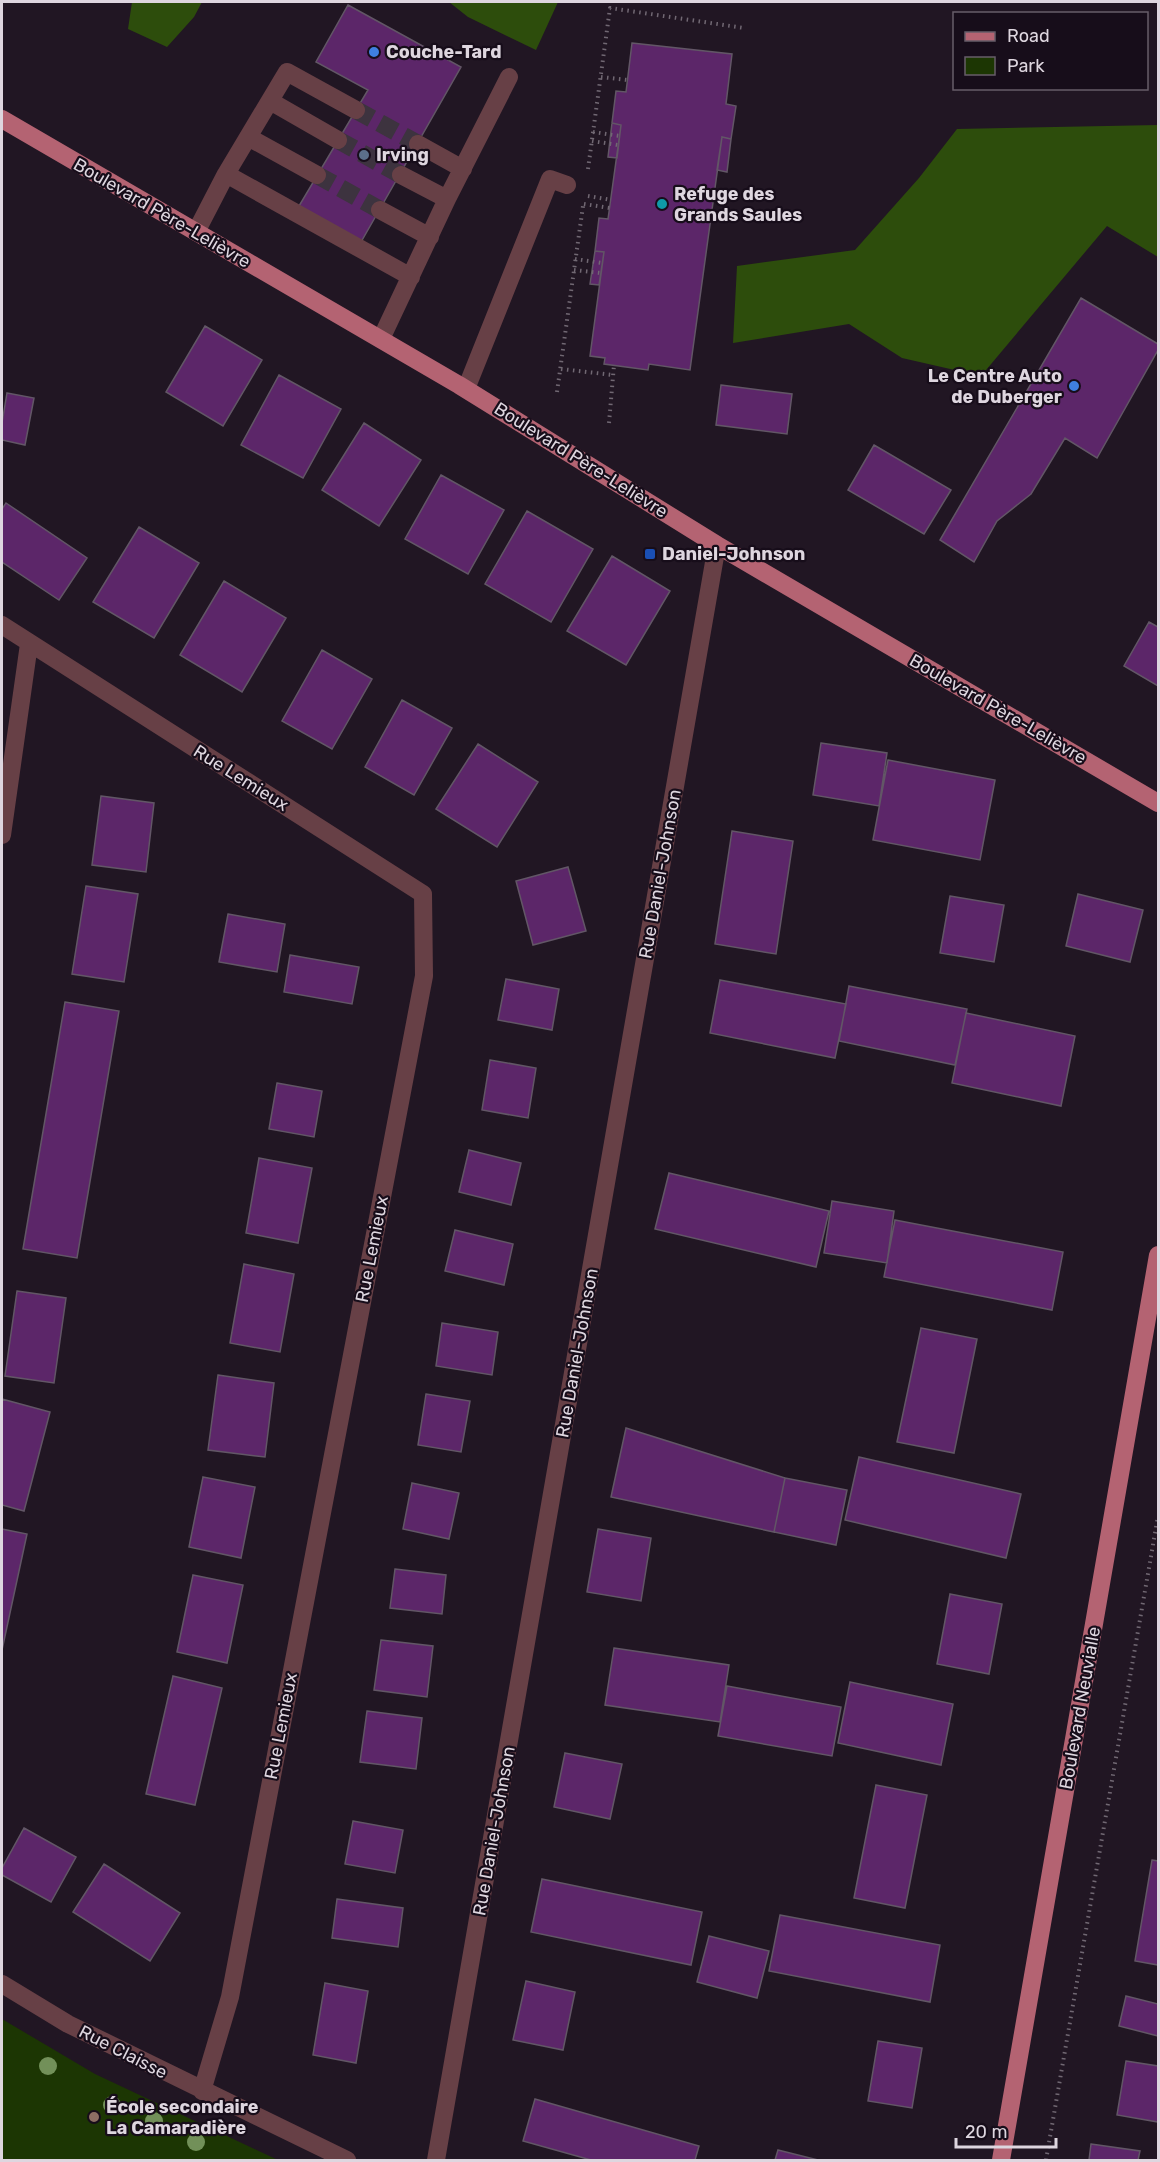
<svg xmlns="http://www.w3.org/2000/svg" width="1160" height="2162" viewBox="0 0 1160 2162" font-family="Rubik,sans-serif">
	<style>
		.green { fill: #1c3603 }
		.forest { fill: #2d4d0c }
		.building { fill: #5c2669; stroke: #625666; stroke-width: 1.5 }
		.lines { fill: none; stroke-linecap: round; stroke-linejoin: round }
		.minor-tunnel { stroke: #3d333f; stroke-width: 18; stroke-dasharray: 18 9; stroke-linecap: butt }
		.path { stroke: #716873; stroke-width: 4; stroke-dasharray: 1.5 4.5; stroke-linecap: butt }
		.minor { stroke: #674046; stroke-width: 18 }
		.major { stroke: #b46372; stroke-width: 18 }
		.tree { fill: #729059 }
		.shop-dot { fill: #3f7fe0; stroke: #170d1a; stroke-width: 2 }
		.service-dot { fill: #5c6f8a; stroke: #170d1a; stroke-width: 2 }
		.culture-dot { fill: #0f9aa8; stroke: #170d1a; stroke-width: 2 }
		.transit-dot { fill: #1a4fb4; stroke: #170d1a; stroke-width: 2 }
		.education-dot { fill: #8d6e63; stroke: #170d1a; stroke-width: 2 }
		.labels { text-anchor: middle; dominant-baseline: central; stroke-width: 4.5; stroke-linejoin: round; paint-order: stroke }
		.poi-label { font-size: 18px; font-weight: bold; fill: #ded6df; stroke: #170d1a; text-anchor: start }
		.street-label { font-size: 18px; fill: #ded6df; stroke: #170d1a }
	</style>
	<rect width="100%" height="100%" fill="#211623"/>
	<path class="green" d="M2,2019L95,2074L278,2160H2Z"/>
	<path class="forest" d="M132,2H202L194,17L167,47L128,29Z
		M449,2H558L536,50L468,17Z
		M1158,125V257L1107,226L981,376L902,358L849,324L733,343L737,266L855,250L919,178L957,129Z"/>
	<path class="building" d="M348,5L461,67L361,242L299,206L368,90L316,62Z
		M632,43L732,54L726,104L736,106L731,139L722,137L690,370L649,364L648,370L604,364L605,358L590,356L604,252L595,251L599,218L608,219L621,125L612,123L616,91L626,92Z
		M612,123L621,125L617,158L608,157Z
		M722,137L731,139L727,172L717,170Z
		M595,251L604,252L599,285L590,284Z
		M1081,298L1158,344V350L1097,458L1065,438L1031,494L997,521L974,562L940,540Z
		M205,326L262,360L223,426L166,392Z
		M279,375L341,409L303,478L241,445Z
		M721,385L792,394L787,434L716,425Z
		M7,393L34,398L25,445L2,440V423Z
		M364,423L421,460L379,526L322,490Z
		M874,445L951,490L924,534L848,490Z
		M441,475L504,510L468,574L405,539Z
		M6,503L87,558L59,600L2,562V509Z
		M527,511L593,549L551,622L485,584Z
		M139,527L199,563L154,638L93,602Z
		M612,556L670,591L626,665L567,631Z
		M224,581L286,618L242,692L180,655Z
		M1149,622L1158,627V686L1124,666Z
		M322,650L372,679L332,749L282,721Z
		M402,700L452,728L414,795L365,767Z
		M821,743L887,753L879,806L813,795Z
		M478,744L538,782L497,847L436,809Z
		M888,760L995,780L980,860L873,840Z
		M101,796L154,803L146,872L92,865Z
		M732,831L793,841L776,954L715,944Z
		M568,867L586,931L533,945L516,881Z
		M86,886L138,894L124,982L72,974Z
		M1078,894L1143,910L1130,962L1066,946Z
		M950,896L1004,905L994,962L940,953Z
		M228,914L285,924L277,972L219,962Z
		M290,955L359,967L352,1004L284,992Z
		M506,979L559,989L552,1030L498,1020Z
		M720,980L846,1004L835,1058L710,1033Z
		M849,986L967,1009L955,1065L839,1041Z
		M65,1002L119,1011L77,1258L23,1249Z
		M966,1013L1075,1036L1061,1106L952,1083Z
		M490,1060L536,1068L528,1118L482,1110Z
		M277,1083L322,1091L314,1137L269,1129Z
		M469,1150L521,1163L511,1205L459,1192Z
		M259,1158L312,1168L298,1243L246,1233Z
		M669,1173L829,1211L816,1267L655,1229Z
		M832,1201L894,1211L887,1263L824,1253Z
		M895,1220L1063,1252L1052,1310L884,1277Z
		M455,1230L513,1244L504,1285L445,1271Z
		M244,1264L294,1274L280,1352L230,1343Z
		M17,1291L66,1298L54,1383L5,1376Z
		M442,1323L498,1332L492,1375L436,1366Z
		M921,1328L977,1339L954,1453L897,1442Z
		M218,1375L274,1383L265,1457L208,1450Z
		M426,1394L470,1401L461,1452L418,1445Z
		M2,1399L50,1412L24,1511L2,1505Z
		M626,1428L785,1478L774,1532L611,1497Z
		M859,1457L1021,1494L1006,1558L845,1520Z
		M203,1477L255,1487L241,1558L189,1547Z
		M785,1478L847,1490L836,1545L774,1532Z
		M412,1483L459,1493L449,1539L403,1529Z
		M2,1529L27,1534L2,1650Z
		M598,1529L651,1538L641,1601L587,1592Z
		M395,1569L446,1575L442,1614L390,1608Z
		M193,1575L243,1585L227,1663L177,1652Z
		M950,1594L1002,1604L989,1674L937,1664Z
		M381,1640L433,1646L427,1697L374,1690Z
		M614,1648L729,1665L720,1722L605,1705Z
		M173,1676L222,1688L195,1805L146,1794Z
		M850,1682L953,1704L941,1765L838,1743Z
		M727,1686L841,1707L832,1756L718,1736Z
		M367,1711L422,1718L416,1769L360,1762Z
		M565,1753L622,1764L610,1819L554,1807Z
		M876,1785L927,1795L905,1908L854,1898Z
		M353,1821L403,1830L395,1873L345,1864Z
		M24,1828L76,1857L51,1902L2,1875V1868Z
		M1152,1860L1158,1861V1965L1135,1961Z
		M104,1864L180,1913L150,1961L73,1912Z
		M542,1879L702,1912L691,1965L531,1932Z
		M337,1899L403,1908L398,1947L332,1938Z
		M780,1915L940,1945L930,2002L769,1971Z
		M709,1936L769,1951L757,1998L697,1982Z
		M526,1981L575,1992L563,2050L513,2040Z
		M325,1983L368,1991L356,2063L313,2055Z
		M1126,1996L1158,2004V2036L1119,2026Z
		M878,2041L922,2048L912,2108L868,2101Z
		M1126,2061L1158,2066V2122L1117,2115Z
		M535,2099L699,2146L695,2160H591L523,2141Z
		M1091,2144L1140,2151L1138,2160H1089Z
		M778,2150L818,2160H775Z"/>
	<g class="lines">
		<path class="minor-tunnel" d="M356,110L418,144
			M338,140L401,175
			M317,175L380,210"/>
		<path class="path" d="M601,77L628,80
			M593,132L620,136
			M592,141L618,145
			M588,169L610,8L744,28
			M588,196L611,200
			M584,204L610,208
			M575,259L602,263
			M574,270L601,273
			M561,369L613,375
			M557,392L583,206
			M609,423L614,365
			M1046,2160L1158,1516"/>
		<path class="minor" d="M270,101L338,140
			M356,110L287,72L226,174L411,277
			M248,137L317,175
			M418,144L463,169
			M401,175L447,199
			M380,210L430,237
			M196,232L226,174
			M381,339L447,199L509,77
			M466,389L550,179L567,185
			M2,625L423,894L424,976L230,1997L202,2091
			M2,835L29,644
			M2,1984L68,2024L347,2160
			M436,2160L717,545"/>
		<path class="major" d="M2,119L459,385L717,545L1158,803
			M1001,2160L1158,1255"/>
	</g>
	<g class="tree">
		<circle cx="48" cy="2066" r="9"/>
		<circle cx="112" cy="2105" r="9"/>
		<circle cx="154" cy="2121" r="9"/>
		<circle cx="196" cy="2142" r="9"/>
	</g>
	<g class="shop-dot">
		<circle cx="374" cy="52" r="6"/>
		<circle cx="1074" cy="386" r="6"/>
	</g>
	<circle class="service-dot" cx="364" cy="155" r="6"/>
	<circle class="culture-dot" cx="662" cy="204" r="6"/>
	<rect class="transit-dot" x="644" y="548" width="12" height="12" rx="3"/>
	<circle class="education-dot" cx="94" cy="2117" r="6"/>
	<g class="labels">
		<g class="poi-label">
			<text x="386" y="52">Couche-Tard</text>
			<text x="376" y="155">Irving</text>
			<text x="674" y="194">Refuge des<tspan x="674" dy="21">Grands Saules</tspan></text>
			<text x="1062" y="376" text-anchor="end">Le Centre Auto<tspan x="1062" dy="21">de Duberger</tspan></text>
			<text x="662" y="554">Daniel-Johnson</text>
			<text x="106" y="2107">École secondaire<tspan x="106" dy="21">La Camaradière</tspan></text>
		</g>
		<g class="street-label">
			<text transform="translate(162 213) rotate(30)">Boulevard Père-Lelièvre</text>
			<text transform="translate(581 460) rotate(32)">Boulevard Père-Lelièvre</text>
			<text transform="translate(998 709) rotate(30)">Boulevard Père-Lelièvre</text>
			<text transform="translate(241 778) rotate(32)">Rue Lemieux</text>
			<text transform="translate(660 874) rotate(-80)">Rue Daniel-Johnson</text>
			<text transform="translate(372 1249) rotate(-79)">Rue Lemieux</text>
			<text transform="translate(577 1353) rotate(-80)">Rue Daniel-Johnson</text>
			<text transform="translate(1080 1708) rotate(-80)">Boulevard Neuvialle</text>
			<text transform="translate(281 1726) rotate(-79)">Rue Lemieux</text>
			<text transform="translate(494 1831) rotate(-80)">Rue Daniel-Johnson</text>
			<text transform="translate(123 2052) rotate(27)">Rue Claisse</text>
		</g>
	</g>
	<rect width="1160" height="2162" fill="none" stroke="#ded6df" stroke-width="6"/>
	<rect x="953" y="12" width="195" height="78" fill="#170d1a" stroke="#675d69" stroke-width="1.5"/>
	<rect x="965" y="32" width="30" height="9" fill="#b46372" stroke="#675d69" stroke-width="1.5"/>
	<text x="1007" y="42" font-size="18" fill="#ded6df">Road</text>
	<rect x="965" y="57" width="30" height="18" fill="#1c3603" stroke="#675d69" stroke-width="1.5"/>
	<text x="1007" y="72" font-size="18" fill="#ded6df">Park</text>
	<path d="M956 2138v9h100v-9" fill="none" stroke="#ded6df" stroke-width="3"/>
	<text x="965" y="2138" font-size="18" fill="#ded6df" stroke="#170d1a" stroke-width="4.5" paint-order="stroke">20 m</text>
</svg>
